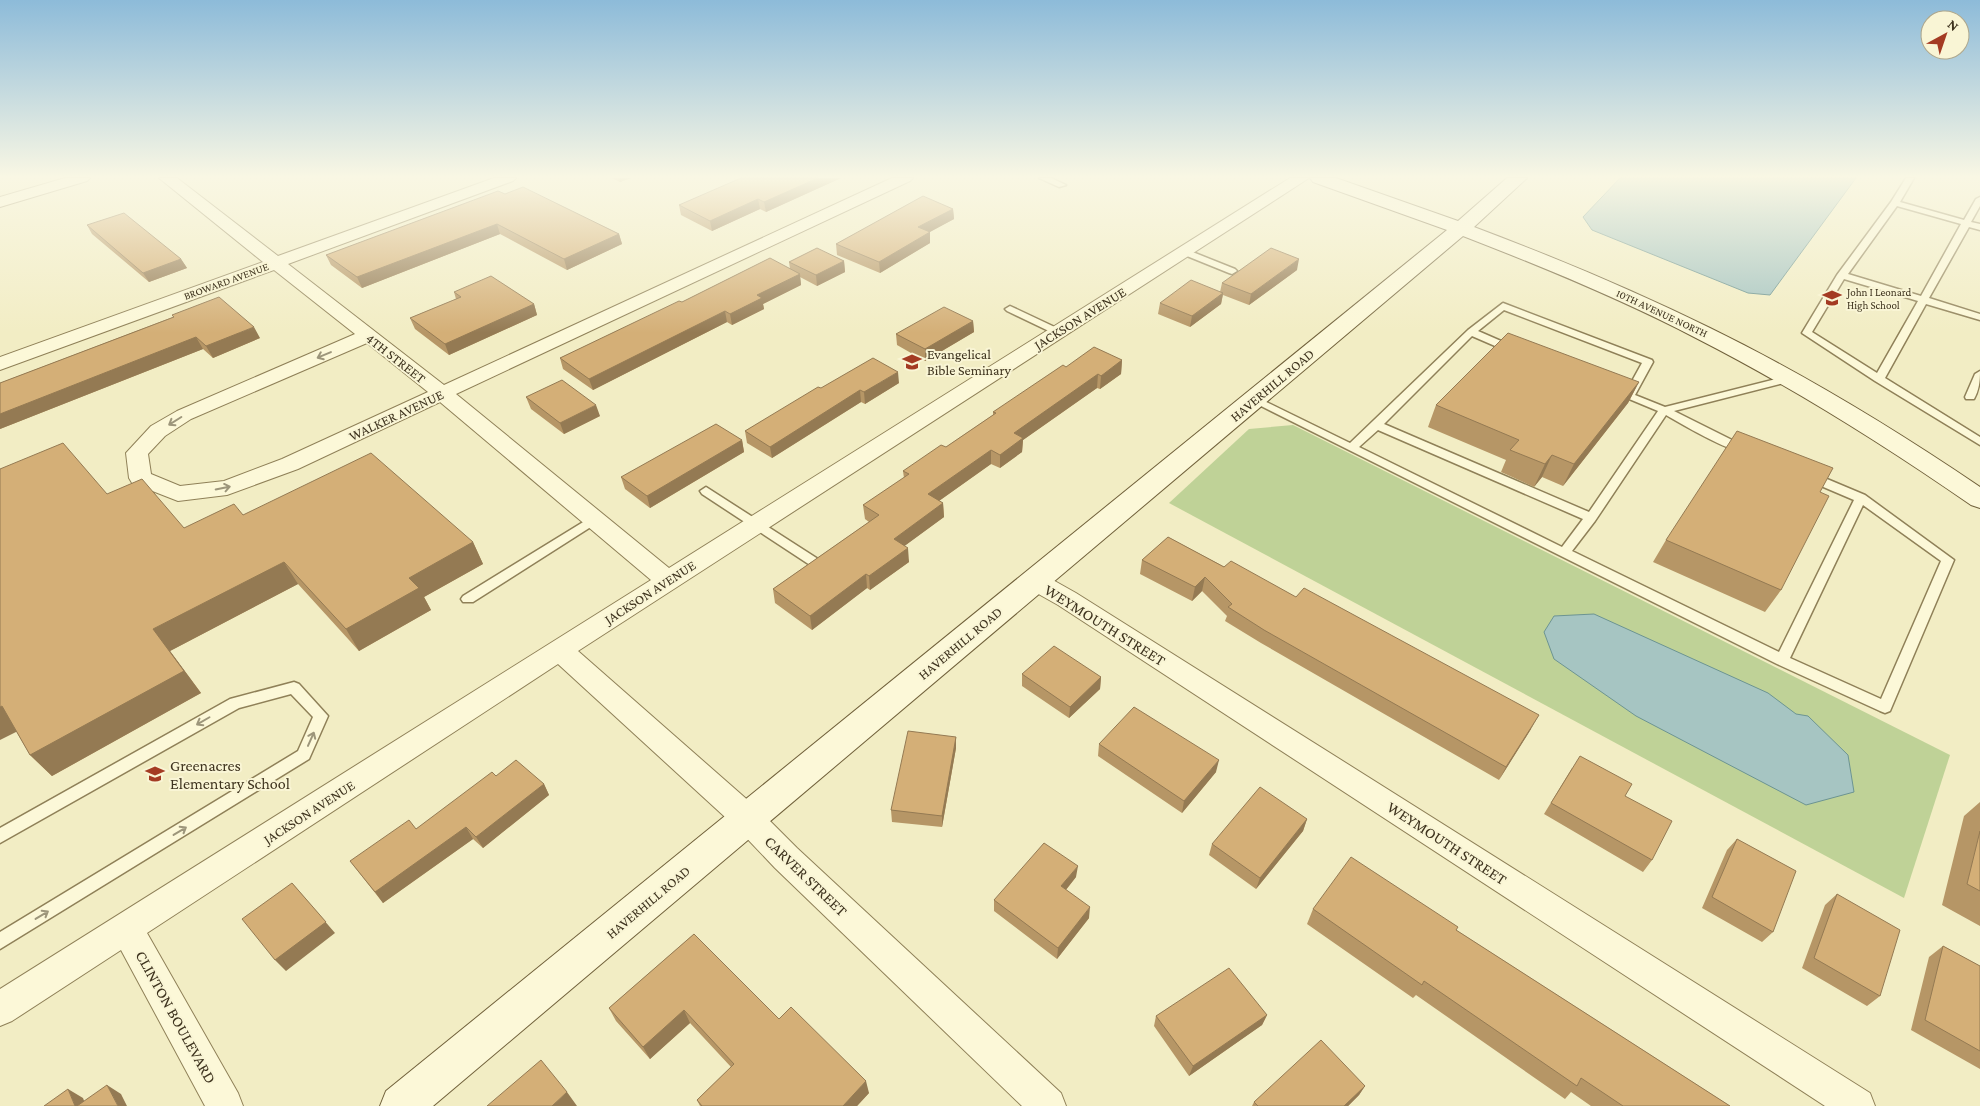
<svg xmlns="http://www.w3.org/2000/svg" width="1980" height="1106" viewBox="0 0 1980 1106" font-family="'Crimson Pro',serif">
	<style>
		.green { fill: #bfd297 }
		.water { fill: #a6c5c2; stroke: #6c9492 }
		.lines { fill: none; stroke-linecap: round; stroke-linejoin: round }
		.lane-casing { stroke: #8f8058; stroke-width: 3 }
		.street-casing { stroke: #8f8058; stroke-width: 2 }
		.secondary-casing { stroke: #71613b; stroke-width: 2 }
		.lane { fill: #fcf8d8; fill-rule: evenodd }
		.street { fill: #fcf8d8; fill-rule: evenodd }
		.secondary { fill: #fcf8d8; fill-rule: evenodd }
		.wall { fill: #b69666 }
		.shaded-wall { fill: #947a53 }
		.building { fill: #d4af77; stroke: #947a53 }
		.oneway { stroke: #9d967b }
		.labels { text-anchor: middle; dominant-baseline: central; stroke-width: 4; stroke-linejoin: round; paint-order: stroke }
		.far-street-label { font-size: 11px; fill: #3e331e; stroke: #f9f5d5 }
		.far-poi-label { font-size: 11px; fill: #3e331e; stroke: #f9f5d5; text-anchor: start }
		.street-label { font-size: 14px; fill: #3e331e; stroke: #f9f5d5 }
		.poi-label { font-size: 14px; fill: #3e331e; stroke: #f9f5d5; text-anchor: start }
		.near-street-label { font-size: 16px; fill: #3e331e; stroke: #f9f5d5 }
		.near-poi-label { font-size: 16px; fill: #3e331e; stroke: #f9f5d5; text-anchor: start }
	</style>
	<rect width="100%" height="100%" fill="#f2edc4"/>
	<path class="green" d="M1293,425L1950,755L1904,898L1169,503L1249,429Z"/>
	<path class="water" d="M1620,178H1856L1770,295L1748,293L1592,230L1583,217Z
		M1594,614L1768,693L1796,714L1808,716L1848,755L1854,792L1806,805L1636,716L1554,659L1544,632L1554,616Z"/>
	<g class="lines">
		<g class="lane-casing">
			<path id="lane" d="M1039,178H1051L1066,185L1059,187Z
				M1906,178H1914L1900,202L1964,220L1976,199L1980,197V206L1971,222L1980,224V230L1969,227L1929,298L1980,314V320L1926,304L1885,378L1980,437V445L1875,381L1802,333L1837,275L1891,202ZM1897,206L1961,224L1921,296L1848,274ZM1844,279L1918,301L1877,373L1812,332Z
				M1185,249L1235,269L1237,271L1232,274L1229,273L1182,254V250Z
				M1503,303L1652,360L1653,362L1635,395L1665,407L1788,376L1792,377L1793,379L1792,381L1674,411L1748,448L1750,450L1748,452C1735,456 1680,423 1666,415L1595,521L1572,551L1779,652L1854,500L1807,480L1805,477L1807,474H1815L1865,495L1954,560L1890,711L1885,713L1880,711L1777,664L1249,400L1250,398H1258L1350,443L1468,330ZM1504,310L1642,363L1626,392L1615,388L1610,391L1658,411L1589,512L1384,424L1472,336L1509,352H1517V348L1478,331ZM1378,430L1583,519L1562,547L1359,447ZM1863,505L1941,561L1881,699L1790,658Z
				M1010,306L1061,330L1063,332L1058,335L1055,334L1007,311L1005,309Z
				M1980,371C1980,382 1979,390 1974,399H1966L1965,397L1975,374Z
				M706,487L818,559L820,562L818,565H810L702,494L700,491Z
				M593,516L599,520L597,523L473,602H463L461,599L463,596Z
				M294,682L299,684L328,716L309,759L0,949V932L298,751L313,717L291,694L239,708L0,843V828L230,699Z"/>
		</g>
		<g class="street-casing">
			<path id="street" d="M65,178H90L87,181L0,207V197Z
				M159,178H177L278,256L494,178H516L513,181L288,264L444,385L892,178H913L910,181L456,394L669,568L1290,178H1309L578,651L759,810L797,848L1061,1093L1066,1106H1022L775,868L737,828L558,664L147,933L238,1093L243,1106H205L121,950L12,1021L0,1026V989L651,580L440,402L298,469L227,495L178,501L132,483L129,478L126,453L151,426L177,411L355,334L274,270L0,370V357L263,262ZM367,343L428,392L282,459L224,481L180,486L151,474L148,454L165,436L191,419Z
				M1035,572L1044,575L1076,593L1870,1093L1875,1106H1825L1058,605L1026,587L1023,581L1026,575Z"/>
		</g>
		<g class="secondary-casing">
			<path id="secondary" d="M1310,178H1336L1458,221L1507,178H1527L1474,227C1554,257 1633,290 1710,328C1804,374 1893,428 1980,487V508L1971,505C1883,444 1792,387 1696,338C1621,299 1543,267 1463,236L433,1106H380L386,1091L1447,230L1313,182Z"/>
		</g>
		<use href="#lane" class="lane"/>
		<use href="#street" class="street"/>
		<use href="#secondary" class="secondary"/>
	</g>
	<path class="wall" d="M612,178H631L620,182Z
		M841,178L766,212L760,209L712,231L681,215L679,205Z
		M505,194L619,234L622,244L567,270L500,234L362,288L331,265L326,255Z
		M953,209L954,219L929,232L930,243L880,273L837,255L836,244Z
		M87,225L181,259L187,268L149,282L92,234Z
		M844,261L845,272L817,286L800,277L801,285L763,304L764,309L732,325L727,322L593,390L563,369L560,358L682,302L790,269L789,262Z
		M1297,270L1249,305L1223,295L1221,304L1190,327L1158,314L1160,303L1220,292L1222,283Z
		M454,292L534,304L537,315L449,355L415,329L410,318L456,299Z
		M172,315L260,338L213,358L203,349L0,429V383L173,317Z
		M973,321L974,332L925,361L897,345L896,334Z
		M1122,360L1121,374L1100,389L1097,388L1023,440L1022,452L1000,468L991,464L939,501L943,503L944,517L904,546L909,562L870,590L867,588L812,630L775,603L773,589L869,522L865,519L863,505L904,478L903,471L946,447L993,415V412L1066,367Z
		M1639,382L1628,403L1563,486L1542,477L1534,487L1501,472L1506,460L1428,427L1436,405Z
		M899,383L865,404L861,402L772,458L747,443L745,431L821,388Z
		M526,397L600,416L564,434L531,409Z
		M742,440L744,452L650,508L625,489L621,477Z
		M1820,492L1781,590L1765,612L1653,562L1666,540Z
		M107,494L184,528L243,515L473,542L483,564L424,597L431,610L359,651L298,584L170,651L201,693L52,776L30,755L16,731Z
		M1168,537L1531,729L1499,780L1261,643L1225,621L1227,616L1202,591L1192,601L1140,574L1142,560Z
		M1022,674L1101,677L1100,689L1069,718L1022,686Z
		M956,737V748L942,827L892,822L891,810Z
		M1099,744L1216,772L1182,813L1098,756Z
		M1572,768L1652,860L1643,872L1544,814Z
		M496,776L544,784L549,795L483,848L473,839L383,903L350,861L416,829Z
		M1980,802V926L1942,905L1964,816Z
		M1307,819L1303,831L1256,889L1209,855L1212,844Z
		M1737,839L1773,932L1762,942L1702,908L1727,850Z
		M1076,877L1066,890L1089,918L1057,959L994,911V900Z
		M1837,894L1880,996L1867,1006L1802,968L1825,905Z
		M1313,909L1456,930L1730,1106H1591L1571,1092L1565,1099L1416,995L1413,998L1307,924Z
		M694,934L779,1019L869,1093L857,1106H700L697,1100L731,1067L690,1023L650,1059L616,1021L609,1008Z
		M1943,946L1980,966V1069L1911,1030L1929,957Z
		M1267,1015L1262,1025L1189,1076L1154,1026L1156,1016Z
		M1365,1086L1359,1095L1348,1106H1252L1254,1102Z"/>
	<path class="shaded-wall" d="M619,178H631L620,182Z
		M818,178H841L766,212L764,202Z
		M758,199L760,209L712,231L710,221Z
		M953,209L954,219L919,238L918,227Z
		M497,224L500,234L362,288L357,277Z
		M930,232V243L880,273L879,262Z
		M619,234L622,244L567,270L564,259Z
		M181,259L187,268L149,282L143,273Z
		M1299,259L1297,270L1249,305L1251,294Z
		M844,261L845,272L817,286L816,275Z
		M800,274L801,285L763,304L764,309L732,325L730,314L757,295Z
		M1223,293L1221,304L1190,327L1192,316Z
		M534,304L537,315L449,355L445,344Z
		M725,311L727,322L593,390L589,379Z
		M973,321L974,332L925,361V349Z
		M254,327L260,338L213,358L206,346Z
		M196,337L203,349L0,429V414Z
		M1122,360L1121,374L1100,389L1101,376Z
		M898,372L899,383L865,404L864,392Z
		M1098,374L1097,388L1023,440L1022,452L1000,468V455L1014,433Z
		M1639,382L1628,403L1563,486L1574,464Z
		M860,390L861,402L772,458L770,447Z
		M596,405L600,416L564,434L560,423Z
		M742,440L744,452L650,508L647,496Z
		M991,450V464L929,508L928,494Z
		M1552,455L1542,477L1534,487L1545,464Z
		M943,503L944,517L895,553L894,539Z
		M473,542L483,564L424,597L431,610L359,651L346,629L409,578Z
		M908,548L909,562L870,590L869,576Z
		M284,562L298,584L170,651L201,693L52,776L30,755L153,629Z
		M866,574L867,588L812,630L810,616Z
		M1205,577L1202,591L1192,601L1195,587Z
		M1101,677L1100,689L1069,718L1070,707Z
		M2,706L24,728L0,740V707Z
		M1539,715L1531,729L1499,780L1506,767Z
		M956,737V748L942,827V816Z
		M1219,760L1216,772L1182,813L1184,801Z
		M544,784L549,795L483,848L476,837Z
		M1307,819L1303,831L1256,889L1260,878Z
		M466,827L473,839L383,903L375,892Z
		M1078,866L1076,877L1060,897L1061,886Z
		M292,883L335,933L286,971L275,960Z
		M1090,907L1089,918L1057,959L1058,948Z
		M684,1010L690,1023L650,1059L643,1047Z
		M1267,1015L1262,1025L1189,1076L1193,1066Z
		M866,1081L869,1093L857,1106H843Z
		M107,1085L121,1094L127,1106H118Z
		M1365,1086L1359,1095L1348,1106H1344Z
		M68,1089L83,1098L86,1106H75Z
		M567,1092L577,1106H552Z"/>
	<path class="building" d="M741,178H818L764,202L758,199L710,221L679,205Z
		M523,187L619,234L564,259L497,224L357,277L326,255L498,191L505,194Z
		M923,196L953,209L918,227L930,232L879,262L836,244Z
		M124,213L181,259L143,273L87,225Z
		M817,248L844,261L816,275L789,262Z
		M1271,248L1299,259L1251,294L1222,283Z
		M770,258L800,274L757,295L762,298L730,314L725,311L589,379L560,358L679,301L682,302Z
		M491,276L534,304L445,344L410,318L461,297L454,292Z
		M1191,280L1223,293L1192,316L1160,303Z
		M219,297L254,327L206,346L196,337L0,414V383L174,317L172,315Z
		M944,307L973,321L925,349L896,334Z
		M1508,333L1639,382L1574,464L1552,455L1545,464L1510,450L1519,440L1436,405Z
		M1094,347L1122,360L1101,376L1098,374L1014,433L1023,438L1000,455L991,450L928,494L943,503L894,539L908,548L869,576L866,574L810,616L773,589L879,515L863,505L909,474L903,471L941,445L946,447L996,413L993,412L1063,365L1066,367Z
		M873,358L898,372L864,392L860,390L770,447L745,431L818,387L821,388Z
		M562,380L596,405L560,423L526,397Z
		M716,424L742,440L647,496L621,477Z
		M1737,431L1833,468L1820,492L1829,496L1781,590L1666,540Z
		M63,443L107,494L142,479L184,528L234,504L243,515L371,453L473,542L409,578L419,588L346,629L284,562L153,629L184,671L30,755L2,706L0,707V469Z
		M1168,537L1224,567L1231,561L1296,597L1304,588L1539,715L1506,767L1264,630L1228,607L1232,604L1205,577L1195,587L1142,560Z
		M1054,646L1101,677L1070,707L1022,674Z
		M1134,707L1219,760L1184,801L1099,744Z
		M908,731L956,737L942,816L891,810Z
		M1580,756L1632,784L1625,796L1672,821L1652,860L1551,803Z
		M516,760L544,784L476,837L466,827L375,892L350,861L409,820L416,829L492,772L496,776Z
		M1260,787L1307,819L1260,878L1212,844Z
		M1980,831V891L1967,884Z
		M1737,839L1796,871L1773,932L1712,897Z
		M1044,843L1078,866L1061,886L1090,907L1058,948L994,900Z
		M1351,857L1458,927L1456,930L1730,1106H1623L1581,1078L1577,1086L1424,981L1422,985L1313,909Z
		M292,883L326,922L275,960L242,919Z
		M1837,894L1900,930L1880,996L1814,958Z
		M694,934L779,1019L791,1007L866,1081L843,1106H702L697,1100L734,1064L684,1010L643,1047L609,1008Z
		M1943,946L1980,966V1051L1925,1020Z
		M1229,968L1267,1015L1193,1066L1156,1016Z
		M1321,1040L1365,1086L1344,1106H1258L1254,1102Z
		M541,1060L567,1092L552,1106H487Z
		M107,1085L118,1106H77Z
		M68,1089L75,1106H44Z"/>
	<defs><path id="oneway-shaft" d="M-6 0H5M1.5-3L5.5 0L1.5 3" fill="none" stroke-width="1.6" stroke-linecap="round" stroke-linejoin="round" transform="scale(1.25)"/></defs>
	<g class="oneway">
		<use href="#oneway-shaft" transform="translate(324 355) rotate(157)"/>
		<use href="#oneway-shaft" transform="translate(175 421) rotate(148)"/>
		<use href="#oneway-shaft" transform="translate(223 488) rotate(-11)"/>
		<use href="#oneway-shaft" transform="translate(203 721) rotate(150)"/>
		<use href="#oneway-shaft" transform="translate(311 739) rotate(-66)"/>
		<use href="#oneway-shaft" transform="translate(180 831) rotate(-31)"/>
		<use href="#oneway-shaft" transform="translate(42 915) rotate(-31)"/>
	</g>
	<linearGradient id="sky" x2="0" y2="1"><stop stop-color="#8dbbd9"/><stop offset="0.53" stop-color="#f9f7e4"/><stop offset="1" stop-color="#f9f7e4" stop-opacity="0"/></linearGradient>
	<rect width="1980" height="333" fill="url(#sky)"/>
	<defs>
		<g id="school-bare" transform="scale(1.5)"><path d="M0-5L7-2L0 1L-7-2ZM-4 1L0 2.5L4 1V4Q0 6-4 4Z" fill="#a43b23" stroke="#f9f5d5" stroke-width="2.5" paint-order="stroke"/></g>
	</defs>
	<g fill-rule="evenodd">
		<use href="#school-bare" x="1832" y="298"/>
		<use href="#school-bare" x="912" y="362"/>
		<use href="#school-bare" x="155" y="774"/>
	</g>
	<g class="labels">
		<g class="far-street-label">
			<text transform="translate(226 281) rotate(-20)">BROWARD AVENUE</text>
			<text transform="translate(1662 313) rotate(25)">10TH AVENUE NORTH</text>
		</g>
		<g class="far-poi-label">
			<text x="1847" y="292">John I Leonard<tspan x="1847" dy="13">High School</tspan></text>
		</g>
		<g class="street-label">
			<text transform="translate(1080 318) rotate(-32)">JACKSON AVENUE</text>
			<text transform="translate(396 358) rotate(38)">4TH STREET</text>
			<text transform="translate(1272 385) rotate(-40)">HAVERHILL ROAD</text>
			<text transform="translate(396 415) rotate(-25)">WALKER AVENUE</text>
			<text transform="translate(650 592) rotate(-33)">JACKSON AVENUE</text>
			<text transform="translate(960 643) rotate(-40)">HAVERHILL ROAD</text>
			<text transform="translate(309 812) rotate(-33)">JACKSON AVENUE</text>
			<text transform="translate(648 902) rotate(-40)">HAVERHILL ROAD</text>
		</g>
		<g class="poi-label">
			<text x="927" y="354">Evangelical<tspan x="927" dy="16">Bible Seminary</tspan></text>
		</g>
		<g class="near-street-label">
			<text transform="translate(1105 625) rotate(32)">WEYMOUTH STREET</text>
			<text transform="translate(1447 843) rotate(33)">WEYMOUTH STREET</text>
			<text transform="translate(806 876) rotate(44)">CARVER STREET</text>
			<text transform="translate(176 1017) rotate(61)">CLINTON BOULEVARD</text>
		</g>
		<g class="near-poi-label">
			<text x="170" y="765">Greenacres<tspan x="170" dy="18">Elementary School</tspan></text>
		</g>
	</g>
	<g transform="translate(1945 35) rotate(40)"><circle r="24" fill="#f9f5d5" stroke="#aea78c"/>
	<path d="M0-4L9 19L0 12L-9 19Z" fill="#a43b23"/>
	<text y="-8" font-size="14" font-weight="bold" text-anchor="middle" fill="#3e331e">N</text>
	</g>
</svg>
